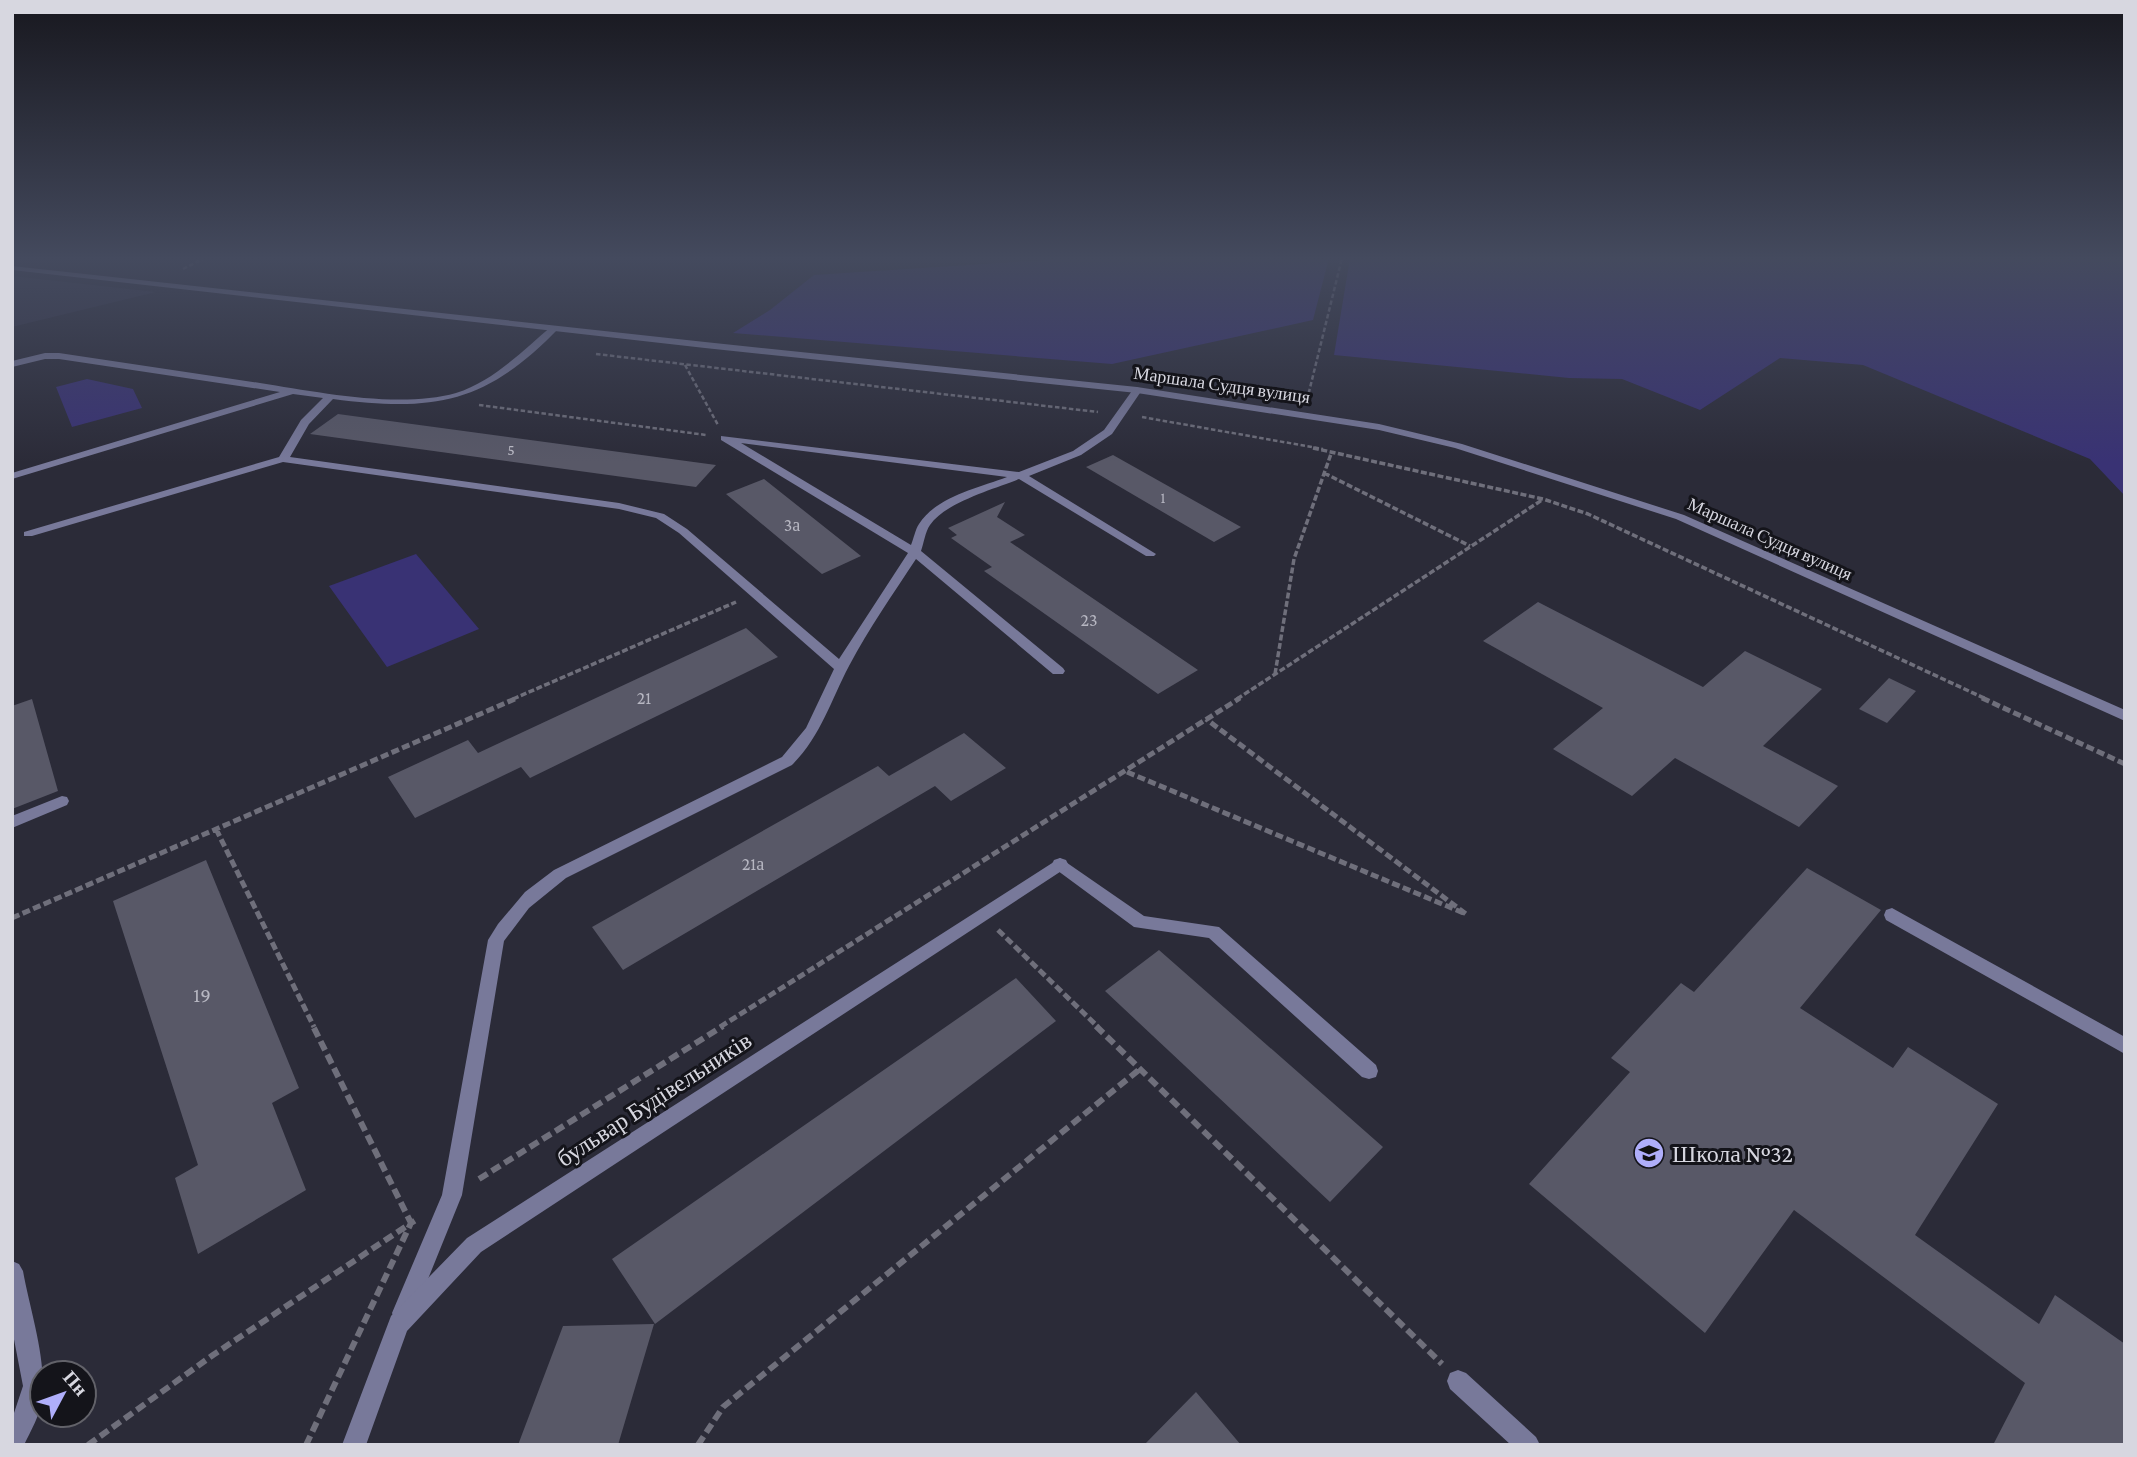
<svg xmlns="http://www.w3.org/2000/svg" width="2137" height="1457" viewBox="0 0 2137 1457" font-family="'Crimson Pro',serif">
	<style>
		.built { fill: #343447 }
		.green { fill: #393274 }
		.building { fill: #585867 }
		.lines { fill: none; stroke-linecap: round; stroke-linejoin: round }
		.path-far3 { stroke: #6f6f7b; stroke-width: 2.5; stroke-dasharray: 4.5 2.5; stroke-linecap: butt }
		.path-far2 { stroke: #6f6f7b; stroke-width: 3.5; stroke-dasharray: 6 2.5; stroke-linecap: butt }
		.path-far1 { stroke: #6f6f7b; stroke-width: 5; stroke-dasharray: 8 3.5; stroke-linecap: butt }
		.path { stroke: #6f6f7b; stroke-width: 6; stroke-dasharray: 10 5; stroke-linecap: butt }
		.service { fill: #78799a; fill-rule: evenodd }
		.minor { fill: #78799a; fill-rule: evenodd }
		.tertiary { fill: #78799a; fill-rule: evenodd }
		.labels { text-anchor: middle; dominant-baseline: central; stroke-width: 6; stroke-linejoin: round; paint-order: stroke }
		.far-number-label { font-size: 16px; fill: #b7b7c2 }
		.far-street-label { font-size: 18px; fill: #d7d7e0; stroke: #14141a }
		.number-label { font-size: 18px; fill: #b7b7c2 }
		.near-number-label { font-size: 21px; fill: #b7b7c2 }
		.near-street-label { font-size: 24px; fill: #d7d7e0; stroke: #14141a }
		.near-poi-label { font-size: 24px; fill: #d7d7e0; stroke: #14141a; text-anchor: start }
	</style>
	<rect width="100%" height="100%" fill="#2b2b38"/>
	<path class="built" d="M12,276L156,292L12,327Z"/>
	<path class="green" d="M1076,258H1329L1313,320L1112,364L733,333L770,310L814,275Z
		M1350,258H2125V496L2090,459L1863,365L1780,358L1700,410L1622,379L1569,378L1334,355Z
		M87,379L133,389L142,408L72,427L56,387Z
		M416,554L479,629L387,667L329,586Z"/>
	<path class="building" d="M338,414L716,465L696,487L310,434Z
		M1113,455L1241,527L1214,542L1086,467Z
		M764,479L861,556L822,574L726,494Z
		M1005,502L997,517L1025,535L1010,542L1198,670L1158,694L984,571L992,567L951,538L957,535L948,528Z
		M1538,602L1703,687L1745,651L1822,689L1763,746L1838,786L1799,827L1675,758L1632,796L1553,749L1603,708L1483,641Z
		M746,628L778,657L530,778L521,767L415,818L388,777L468,740L478,753Z
		M1889,678L1916,691L1887,723L1859,709Z
		M32,699L58,791L12,809V706Z
		M964,733L1006,768L951,801L935,786L623,970L592,927L878,766L889,776Z
		M206,860L299,1088L272,1103L306,1190L198,1254L175,1178L198,1165L113,901Z
		M1807,868L1881,910L1800,1008L1893,1068L1908,1047L1998,1104L1915,1235L2039,1324L2055,1295L2125,1344V1445H1993L2025,1383L1794,1210L1705,1333L1529,1184L1630,1072L1611,1058L1681,983L1694,992Z
		M1159,950L1383,1147L1330,1202L1105,991Z
		M1016,978L1056,1021L655,1324L612,1259Z
		M654,1324L618,1445H518L563,1326Z
		M1196,1392L1241,1445H1144Z"/>
	<g class="lines">
		<path class="path-far3" d="M183,269L205,258
			M596,354L1098,412
			M685,365L718,425
			M1307,400L1342,258
			M479,405L706,435
			M1142,417L1323,449"/>
		<path class="path-far2" d="M1313,448L1543,499L1588,514L1986,699
			M1324,473L1470,546
			M1275,674L1294,559L1332,451
			M513,699L736,602
			M1237,699L1542,500"/>
		<path class="path-far1" d="M1982,698L2125,764
			M1127,772L1466,914L1206,719
			M216,829L314,1027
			M12,918L517,698
			M998,930L1098,1027
			M720,1027L1240,698"/>
		<path class="path" d="M1096,1026L1442,1364
			M479,1179L723,1026
			M88,1445L213,1355L411,1223L313,1026
			M306,1445L411,1223L416,1220
			M698,1445L723,1407L1140,1069"/>
		<path class="service" d="M552,326L559,328C486,404 434,412 333,399L309,424L290,457L619,503L664,514L687,529L839,659L908,553L721,440V436L1019,472L1073,451L1104,430L1134,388L1137,387L1142,390L1112,434L1081,455L1029,476L1156,554L1154,556H1146L1019,479C994,489 946,502 930,525C925,532 924,543 921,551L1063,668L1065,671L1063,674H1053L916,559C893,594 869,628 849,666C831,700 821,736 792,765L566,878L529,908L504,941L462,1195L411,1321L403,1324L395,1321L392,1313L442,1195L488,940L498,924L525,892L554,870L782,757L806,728L834,669L679,533L656,518L619,509L283,462L32,536H24V532L279,457L301,420L323,398L293,394L12,479V473L280,392L59,359H45L12,367V361L45,353H59C126,363 193,373 260,383C318,392 399,409 456,393C494,381 522,351 552,326ZM741,443L1007,477C978,488 936,497 919,524C915,530 914,538 911,545Z
			M62,796L67,797L69,801L67,805L12,828V816Z
			M1060,858L1144,916L1219,927L1376,1065L1378,1071L1376,1077L1369,1079L1362,1077L1209,938L1134,927L1054,868L1052,864L1054,860Z
			M1892,908L2125,1037V1054L1886,920L1884,915L1886,910Z
			M12,1261L19,1264L23,1271C30,1310 47,1360 42,1399C40,1416 31,1430 24,1445H12V1419L23,1386L12,1329Z
			M1458,1370L1466,1373L1536,1437L1540,1445H1511L1450,1389L1447,1381L1450,1373Z"/>
		<path class="minor" d="M1060,858L1066,860L1068,864L1066,868L481,1252L407,1331L366,1445H342L391,1316L467,1238Z"/>
		<path class="tertiary" d="M12,266L705,342L1137,387L1379,424L1462,444L1684,515L2125,710V721L1676,519L1455,448L1379,430L1137,393L705,348L12,270Z"/>
	</g>
	<linearGradient id="sky" x2="0" y2="1"><stop stop-color="#18181f"/><stop offset="0.56" stop-color="#444a5e"/><stop offset="1" stop-color="#444a5e" stop-opacity="0"/></linearGradient>
	<rect width="2137" height="462" fill="url(#sky)"/>
	<defs>
		<g id="school-disc" transform="scale(1.575)"><circle r="9.5" fill="#afaefa" stroke="#14141a"/><path d="M0-5L7-2L0 1L-7-2ZM-4 1L0 2.5L4 1V4Q0 6-4 4Z" fill="#111"/></g>
	</defs>
	<g fill-rule="evenodd">
		<use href="#school-disc" x="1649" y="1153"/>
	</g>
	<g class="labels">
		<g class="far-number-label">
			<text x="511" y="449">5</text>
			<text x="1163" y="497">1</text>
		</g>
		<g class="far-street-label">
			<text transform="translate(1222 385) rotate(8)">Маршала Судця вулиця</text>
			<text transform="translate(1770 539) rotate(24)">Маршала Судця вулиця</text>
		</g>
		<g class="number-label">
			<text x="792" y="525">3а</text>
			<text x="1089" y="620">23</text>
			<text x="644" y="698">21</text>
			<text x="753" y="864">21а</text>
		</g>
		<g class="near-number-label">
			<text x="202" y="995">19</text>
		</g>
		<g class="near-street-label">
			<text transform="translate(654 1099) rotate(-33)">бульвар Будівельників</text>
		</g>
		<g class="near-poi-label">
			<text x="1672" y="1153">Школа №32</text>
		</g>
	</g>
	<rect width="2137" height="1457" fill="none" stroke="#d7d7e0" stroke-width="28"/>
	<g transform="translate(63 1394) rotate(49)"><circle r="33" fill="#14141a" stroke="#626269" stroke-width="2"/>
	<path d="M0-5L12 26L0 18L-12 26Z" fill="#afaefa"/>
	<text y="-10" font-size="19" font-weight="bold" text-anchor="middle" fill="#d7d7e0">Пн</text>
	</g>
</svg>
